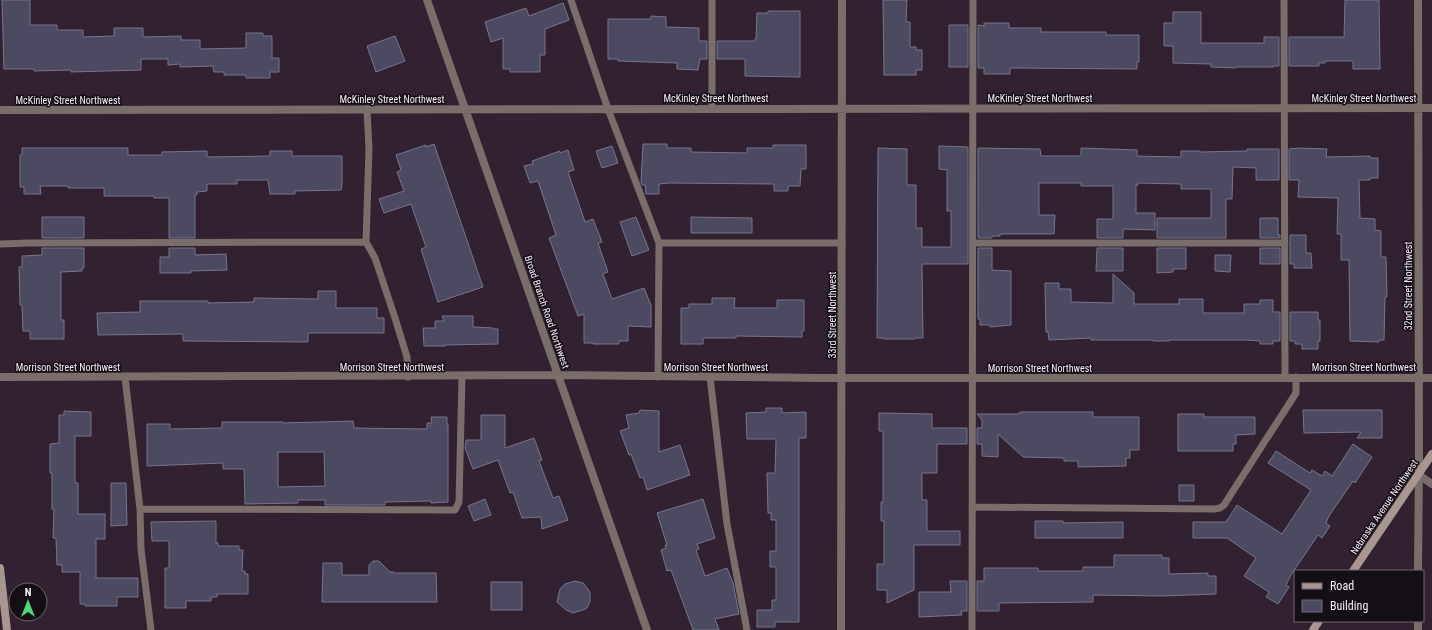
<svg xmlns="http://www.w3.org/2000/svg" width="1432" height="630" viewBox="0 0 1432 630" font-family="'Roboto Condensed',sans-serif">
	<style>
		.building { fill: #4c4a60; stroke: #77758d; fill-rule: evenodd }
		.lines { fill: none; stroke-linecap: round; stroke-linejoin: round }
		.lane { stroke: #7a6e6a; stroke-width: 7 }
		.street { stroke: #7a6e6a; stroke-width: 8 }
		.secondary { stroke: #a99690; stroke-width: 8 }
		.labels { text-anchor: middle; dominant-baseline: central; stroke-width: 3; stroke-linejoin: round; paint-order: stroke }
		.street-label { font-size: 10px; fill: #f9eef9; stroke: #140e15 }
	</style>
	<rect width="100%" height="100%" fill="#312131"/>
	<path class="building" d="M2,0H30V25H57V30H83V37L114,36V28H143V37L181,36V40H200V49L246,48V33H263V36H272V58H279V72H270V78H246V75H224V72H214L213,66L180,67V64L168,65V59H141V70L71,72V70L34,71V69H4Z
		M883,0H907L906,22H910V47H916V50H922V70H916V75H884Z
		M1345,0H1379L1380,69H1353V61H1325V63H1319V66H1289V37H1344Z
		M563,3L569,20L545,29V55H540V72H510V69H503V38L491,42L485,22L526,8L529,16Z
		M768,11H800V77L745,76V59H717V41H755V39H756L757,13H768Z
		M1173,12H1201V43H1264V37H1279V66H1273V67H1235V68L1211,67V64L1173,63V46H1164V23H1173Z
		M651,16L666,17V27L699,28V41H707V59H700L698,70L677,69V63L618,61V59H608V19H651Z
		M984,23H1009V28H1041V32H1106V35H1139V62H1137V69L1010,68V74H984V68H978V25L984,26Z
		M949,25H968V67H949Z
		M395,36L405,61L376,72L367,46Z
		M434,144L483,287L438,302L421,249L426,247L411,204L384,213L379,199L404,191L397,172L401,170L396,155L426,145V147Z
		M643,144H667V148H691V152L747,153V148H773V145H806V169H801L800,186H788V191H774V184L668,183L659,184V194H646L645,185H642L641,182Z
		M612,146L618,163L602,168L596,151Z
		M939,146L968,147V264H922L923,338H915V339H884V338H877L878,148L907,149V185H916V228H922V247H951V211H947V170L939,169Z
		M22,148H128V155H162V152L207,151V157L270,156V151H292V156H342V184L341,190L295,191V194H270L268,180H237V184H207V191L197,192V195H195V238H169V198H154V196H104V188H68V186H40L41,194H24V187H20V155H22Z
		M978,148L1040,149L1041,156H1079L1081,155V148L1137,150V156L1181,157V151H1200V152L1247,151V149H1279V180H1256V168L1233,167L1232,199H1226V238H1157V218H1211V189H1181V184L1138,183V185H1136V213H1155V230L1123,229V238H1097V219H1113V186H1081V183H1039V215H1055L1054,234H1000V236H992V238H978Z
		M1300,148L1327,149L1326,157L1370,156V158H1378V178H1370V180H1359L1360,218L1375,219V230L1381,231V257H1386L1387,297H1385L1384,340H1379V342L1350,341L1349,260H1341V234H1337L1338,198L1298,197L1299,180H1289V149Z
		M568,150L574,170L568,172L585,222L593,219L602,242L598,243L608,272L603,274L612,299L644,288L651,305V327L628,326V341H619V344H593V343H584V314L578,316L549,238L556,235L538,181L530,183L524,166L533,164L532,161L560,151V153Z
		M42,217H84V238H42Z
		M636,217L649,250L632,256L620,222Z
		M691,217L752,218V233H691Z
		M1260,218H1278V235H1280V238H1260Z
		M1290,235H1306V253H1311L1312,268H1294V264H1290Z
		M42,248H84V268H82V271L61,272V320H64V339H30V331H23L22,305H20L19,267H22V256L42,255Z
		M169,248H195V255L226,254L227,270L191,271V273H160V257H169Z
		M978,248H992V270L1011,271V325L990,327V325H980V319H978Z
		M1097,248H1123V271H1096Z
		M1157,248H1186V269H1173V272L1157,273Z
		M1260,248H1280V264H1260Z
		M1215,255H1231L1230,272L1215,271Z
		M1113,274L1134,293V304H1179V299H1203V313H1244V304H1260V300H1273V312H1280V341H1273V344H1260V341L1247,340H1169V341H1153V340H1091V338L1049,340L1048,332H1046L1045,283H1059V289H1071V302L1113,303Z
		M318,291H336V308H377V318H384V333H308V342L183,341V334H181L98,335L97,313L140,312V301H208V303L254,302V298L318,299Z
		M712,298H735L734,308H777V300H804V331H802V337L736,336V338H704L703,339V344H681V308H689V304H712Z
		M1290,312H1318V320H1320V341H1318V349H1302V344H1295V341H1290Z
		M442,316H473V327L493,328V329H498V344L445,345V346H424L423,328H435V321H444Z
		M766,408H782V413L806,412V438H799V622H775V627H757V610H772V600H776V567H770V551H776V520H771V513H768L767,473H775L776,439H747L746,413L766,412Z
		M640,410L659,411V452L680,445L690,475L647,490L643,477L640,478L631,454L629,455L620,431L629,428L626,415L639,413Z
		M1303,410H1382V438H1357L1361,432L1304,433Z
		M64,411L91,412V436H75V483H78V514H105V539H96V578H138V597H117V606H85V604H80V572H62V565H57L56,538H53L54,509H52V473H50V444L59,443V415H64Z
		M1020,412H1093V417H1139V450H1130V458H1126V466L1078,467V461H1064V458L1023,457L998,434V457L982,456V444H977V428H982V420L977,414H1019Z
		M879,413L932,414V428H967V444H937V473H922V500H927V531H960V545H914V590L887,603V590H877V564H884V521H881V502H883V431H879Z
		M1178,414H1204V417H1255V434L1236,435V444H1233V451H1178Z
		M481,415H505V448L534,438L542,460L539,461L553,498L559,496L568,520L542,529L541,517L522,518L513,492L510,493L498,460L473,469L465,448L466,440H481Z
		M431,417H447V424H448V502L431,503V501L385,502V505H325V500H298V503L245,504L244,469H223V463L147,466V424H170V429L222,428V422H283V423L353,421L354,428L427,429V423H432ZM278,452H324L325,486L278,487Z
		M1353,444L1372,457L1355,483L1353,481L1329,516L1326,523L1330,526L1322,538L1318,535L1291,575L1286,585L1289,587L1278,604L1266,597L1269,592L1244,576L1256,558L1227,538H1193V522H1226L1237,505L1282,534L1311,490L1268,463L1276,451L1310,473L1312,470L1322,476L1325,471L1332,476Z
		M111,483H126L127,525L111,526Z
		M1179,485H1194V501H1179Z
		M485,499L491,515L474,521L468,506Z
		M703,499L715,538L697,544L699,549L696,550L705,576L727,568L733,583L739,614L715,619L719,630H693L671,570L667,571L661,550L666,548L665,545H667L657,513Z
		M216,521V543H218V546H239V550H243L242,571H245V574H248V594H217V597H211V601H186V608H165V568H169V541H152L151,522Z
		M1035,521H1063V523L1123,522V538H1035Z
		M1114,555H1162V558H1169V574L1208,573V576H1216V594L1162,596L1093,595V602L999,603V611H977V581H984V568H1038V571H1083V567H1114Z
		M373,561H379L390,572H394V573H436L437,602H322L323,563H342V575H369V565Z
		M575,581L583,583L588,589L590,593V601L587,608L583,610L573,613L566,610L557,602L560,589L565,584Z
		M950,581H967V611H961L962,615L919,617V592H951Z
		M491,582H522V610H491Z"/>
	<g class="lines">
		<path class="lane" d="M571,0L608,109L659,243L658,377
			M712,0V109
			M1284,0L1285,377
			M366,242L369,149L367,109
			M659,243H842
			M973,243H1285
			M0,244L29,243L366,242L375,258L395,318L407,357L408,377
			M125,377L140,509L455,510L459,502L462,377
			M710,377L727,524L747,630
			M972,507L1214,509L1220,508L1224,505L1296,393V377
			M140,509L141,549L151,630
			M972,630L973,0"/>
		<path class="street" d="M427,0L647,630
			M1418,0L1419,461L1418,571
			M0,110L1432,108
			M0,377L558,375L822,378H1432
			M1419,475L1432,484
			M841,630L842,0
			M1418,630V621"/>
		<path class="secondary" d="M0,568L7,630
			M1353,571L1432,454
			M1313,630L1319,621"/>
	</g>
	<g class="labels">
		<g class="street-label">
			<text x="716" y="98">McKinley Street Northwest</text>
			<text x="1040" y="98">McKinley Street Northwest</text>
			<text x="1364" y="98">McKinley Street Northwest</text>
			<text x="392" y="99">McKinley Street Northwest</text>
			<text x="68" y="100">McKinley Street Northwest</text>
			<text transform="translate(1408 286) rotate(-90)">32nd Street Northwest</text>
			<text transform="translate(547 312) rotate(71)">Broad Branch Road Northwest</text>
			<text transform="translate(832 315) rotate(-90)">33rd Street Northwest</text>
			<text x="68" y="367">Morrison Street Northwest</text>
			<text x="392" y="367">Morrison Street Northwest</text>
			<text x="716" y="367">Morrison Street Northwest</text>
			<text x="1364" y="367">Morrison Street Northwest</text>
			<text x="1040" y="368">Morrison Street Northwest</text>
			<text transform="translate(1384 507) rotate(-56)">Nebraska Avenue Northwest</text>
		</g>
	</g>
	<rect x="1294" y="570" width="130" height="52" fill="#140e15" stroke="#706870"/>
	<rect x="1302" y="583" width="20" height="6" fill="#a99690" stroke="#706870"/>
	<text x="1330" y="590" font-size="12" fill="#f9eef9">Road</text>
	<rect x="1302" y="600" width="20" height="12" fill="#4c4a60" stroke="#706870"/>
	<text x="1330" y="610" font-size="12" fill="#f9eef9">Building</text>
	<g transform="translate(28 602)"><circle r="19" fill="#140e15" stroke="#706870"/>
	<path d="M0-3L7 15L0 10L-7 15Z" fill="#4ad778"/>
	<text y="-6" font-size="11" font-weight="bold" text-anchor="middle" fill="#f9eef9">N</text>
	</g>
</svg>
